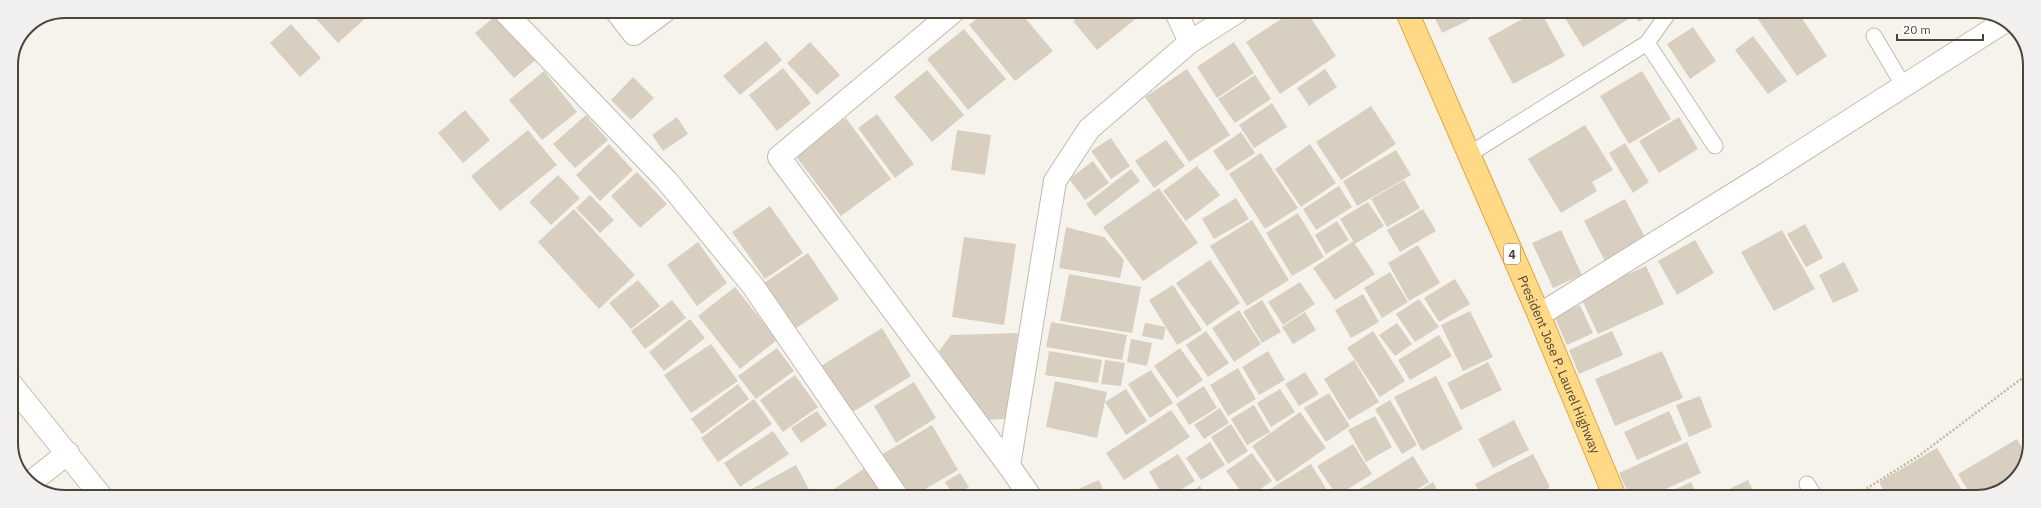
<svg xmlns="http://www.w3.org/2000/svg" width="2041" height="508" viewBox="0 0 2041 508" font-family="'IBM Plex Sans',sans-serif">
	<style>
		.building { fill: #d8cfc1 }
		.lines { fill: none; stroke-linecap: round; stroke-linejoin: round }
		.service-casing { stroke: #c2bbae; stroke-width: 17 }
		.minor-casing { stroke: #c2bbae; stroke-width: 24 }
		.trunk-casing { stroke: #e0a43c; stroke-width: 24 }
		.path { stroke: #c4b79f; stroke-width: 2.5; stroke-dasharray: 2 2; stroke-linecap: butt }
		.service { stroke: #fff; stroke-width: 15 }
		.minor { stroke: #fff; stroke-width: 22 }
		.trunk { stroke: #ffd985; stroke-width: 22 }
		.labels { text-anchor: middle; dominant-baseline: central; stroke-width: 4; stroke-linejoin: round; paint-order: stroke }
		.shield { fill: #fff; stroke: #817c74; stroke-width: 1 }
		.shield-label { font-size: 12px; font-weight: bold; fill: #4b4439 }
		.street-label { font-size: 13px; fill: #4b4439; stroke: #fff }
		.rim { fill: none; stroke: #4b4439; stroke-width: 2 }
	</style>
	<rect width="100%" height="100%" fill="#f6f3ec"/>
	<path class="building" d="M309,11H365L369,15L338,43Z
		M985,12H1020L1053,51L1015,81L969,25Z
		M1084,12H1133L1138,17L1097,50L1073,21Z
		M1292,12H1307L1336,56L1280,94L1246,42Z
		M1432,12H1465L1469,20L1442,33Z
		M1472,12H1490L1476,19Z
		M1535,12H1541L1565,56L1513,84L1488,38Z
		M1561,12H1655L1639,22L1635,15L1583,47Z
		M1753,12H1798L1827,56L1797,76Z
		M499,13L538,58L514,78L475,33Z
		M291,24L321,58L300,77L270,43Z
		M1693,27L1716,61L1690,79L1667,44Z
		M964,29L1006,79L968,110L927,59Z
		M1753,36L1787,81L1768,94L1735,50Z
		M766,41L782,60L740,95L723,76Z
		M810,42L840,75L817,95L787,63Z
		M1234,42L1254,73L1217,98L1197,67Z
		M783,68L811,103L777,131L749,95Z
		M1187,69L1230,135L1189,162L1145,97Z
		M1325,69L1337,87L1309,106L1297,88Z
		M927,70L964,115L932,142L894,97Z
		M544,71L577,112L542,140L509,100Z
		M1642,71L1671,119L1629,144L1600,96Z
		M1255,75L1271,99L1235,123L1218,99Z
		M633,77L654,98L631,120L611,100Z
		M1272,103L1287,127L1254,148L1239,125Z
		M1371,106L1396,144L1341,180L1316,142Z
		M465,110L490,140L463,163L438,133Z
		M877,114L914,164L895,178L858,128Z
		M586,115L608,140L575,168L553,144Z
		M677,117L688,134L663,151L652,135Z
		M1679,117L1698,149L1659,173L1639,141Z
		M846,118L891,179L841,216L795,155Z
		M1585,125L1613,170L1592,182L1597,191L1561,213L1528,159Z
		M528,130L557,165L500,211L471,176Z
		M957,130L991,135L985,175L951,170Z
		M1241,132L1255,153L1227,171L1213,151Z
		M1111,138L1130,166L1111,179L1091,151Z
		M1166,140L1185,166L1154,188L1135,161Z
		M1625,143L1649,182L1633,193L1609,153Z
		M609,144L633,170L600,201L576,175Z
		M1310,144L1336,183L1301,207L1275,169Z
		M1396,150L1411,175L1357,206L1343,181Z
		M1261,153L1298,208L1265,229L1229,174Z
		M1093,161L1109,183L1085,200L1069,179Z
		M1197,166L1220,195L1186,221L1163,191Z
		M1131,169L1140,181L1095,216L1086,204Z
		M637,172L667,204L640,228L611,196Z
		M558,175L580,198L551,225L529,202Z
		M1404,180L1420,208L1387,227L1371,199Z
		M1339,186L1352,207L1316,230L1303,209Z
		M1159,188L1198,243L1143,281L1103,227Z
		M590,195L614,220L600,233L576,208Z
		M1236,198L1249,219L1214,239L1202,219Z
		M1625,199L1647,241L1606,263L1584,221Z
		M1368,202L1384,226L1355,244L1340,219Z
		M770,206L803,253L765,279L732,232Z
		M574,209L635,275L599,309L538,242Z
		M1423,209L1436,231L1400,252L1387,230Z
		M1298,213L1324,257L1292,276L1266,233Z
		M1252,220L1289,280L1247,306L1210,246Z
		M1337,221L1349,240L1326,254L1315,235Z
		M1805,224L1823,258L1806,267L1787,234Z
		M1066,227L1104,237L1124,260L1120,278L1059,268Z
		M1561,230L1582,275L1553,288L1532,243Z
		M1782,230L1815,289L1774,311L1741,252Z
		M964,237L1016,244L1004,325L952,317Z
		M1695,240L1714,273L1677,295L1658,261Z
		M1353,241L1375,274L1335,300L1313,268Z
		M698,242L727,283L697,306L667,265Z
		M1418,245L1440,283L1409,301L1388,263Z
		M808,253L839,299L795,329L764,283Z
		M1210,260L1240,303L1207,326L1176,283Z
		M1844,262L1859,291L1833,303L1819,275Z
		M1646,266L1664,304L1598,334L1580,296Z
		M1390,272L1408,302L1382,318L1364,288Z
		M1069,274L1141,287L1132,333L1060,321Z
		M1455,279L1470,304L1439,322L1424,298Z
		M638,280L660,306L631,329L609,303Z
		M1300,282L1315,304L1283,325L1268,302Z
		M1173,285L1202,330L1177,345L1149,300Z
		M735,287L777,340L740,369L698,316Z
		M1363,294L1379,322L1351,338L1335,310Z
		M1419,299L1439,327L1415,342L1396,314Z
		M672,300L686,318L645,349L631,331Z
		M1262,300L1281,332L1262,343L1243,312Z
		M1580,305L1593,333L1567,345L1554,316Z
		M1239,310L1261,344L1234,362L1212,328Z
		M1470,311L1493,357L1463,371L1441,325Z
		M1305,312L1316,330L1293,344L1282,327Z
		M690,319L705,338L664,371L649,352Z
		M1051,322L1127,335L1122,360L1046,347Z
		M1145,323L1166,327L1163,340L1142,336Z
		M1397,323L1412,344L1395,356L1379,335Z
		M882,328L911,376L851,413L821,366Z
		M1206,331L1229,363L1208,377L1186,345Z
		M1373,331L1405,381L1380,397L1347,348Z
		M1612,331L1623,355L1579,374L1569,350Z
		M1018,333L1006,419L984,420L939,351L951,335Z
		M1439,335L1452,356L1410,380L1398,360Z
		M1131,339L1152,343L1147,366L1127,362Z
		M711,344L738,381L691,413L664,375Z
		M777,348L794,371L756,399L738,376Z
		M1180,348L1203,380L1177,398L1154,366Z
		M1049,351L1102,360L1098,383L1045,375Z
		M1268,351L1285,380L1259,395L1242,367Z
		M1662,351L1683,398L1615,426L1595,379Z
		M1105,360L1125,363L1121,386L1101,384Z
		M1354,360L1379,402L1349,420L1324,379Z
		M1488,362L1502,390L1461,410L1447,383Z
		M1238,368L1256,399L1228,416L1210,385Z
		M1151,370L1173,403L1150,418L1128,384Z
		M1305,372L1319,394L1299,406L1285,384Z
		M795,375L818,407L783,432L760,400Z
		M1436,376L1463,429L1422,451L1394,397Z
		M1055,381L1107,392L1097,438L1046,427Z
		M914,382L936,418L896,443L874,406Z
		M738,384L749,399L702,434L691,419Z
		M1204,386L1217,408L1189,425L1176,404Z
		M1126,389L1147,421L1126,435L1105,402Z
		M1280,389L1295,412L1271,427L1257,403Z
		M1329,393L1350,426L1326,442L1304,408Z
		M1700,396L1712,427L1689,437L1676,405Z
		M754,399L772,424L718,462L701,438Z
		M1390,400L1417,445L1402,454L1375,409Z
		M1254,405L1270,432L1247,445L1231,419Z
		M1220,408L1229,423L1204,439L1194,425Z
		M1171,410L1190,437L1124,480L1106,453Z
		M817,411L827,425L801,443L791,428Z
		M1669,411L1682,440L1637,460L1624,432Z
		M1300,412L1326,448L1277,482L1252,446Z
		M1375,416L1392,447L1366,462L1348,430Z
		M1514,420L1529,450L1493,468L1478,439Z
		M1231,424L1248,451L1228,464L1211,437Z
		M932,425L958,470L913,496H905L881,455Z
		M773,431L789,454L740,487L724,463Z
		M2017,439L2027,457L2011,484L1972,497L1958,474Z
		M1210,442L1225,465L1201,480L1186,458Z
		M1687,442L1701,473L1648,497H1630L1619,473Z
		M1353,444L1372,474L1337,496L1317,466Z
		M1937,448L1966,497H1887L1879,482Z
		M1252,453L1272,481L1249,497H1245L1226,471Z
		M1178,454L1195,481L1169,497H1164L1149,472Z
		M1533,454L1550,487L1532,497H1482L1475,484Z
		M1413,456L1429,482L1405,497H1347Z
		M1311,464L1331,497H1257Z
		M796,465L812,495L754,496L750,490Z
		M865,468L885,496H830L828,493Z
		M960,473L969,487L954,496L945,482Z
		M1099,480L1106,497L1062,496Z
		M1748,480L1756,497H1713Z
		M1433,482L1441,497H1412L1411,495Z
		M1691,482L1698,497H1658Z
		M1200,486L1206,497H1184Z
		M1475,490L1479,497H1463Z"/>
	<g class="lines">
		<g class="service-casing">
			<path id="service" d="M1874,36L1903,85
				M1647,43L1715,146
				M1468,155L1647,43L1669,12
				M1807,484L1815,497"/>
		</g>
		<g class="minor-casing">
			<path id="minor" d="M504,11L667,181L753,286L897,496
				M616,11L634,34L665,11
				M953,12L779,157L1009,466L1030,496
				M1176,12L1190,42
				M1539,315L1761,177L2004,22
				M11,384L101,496
				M1009,466L1055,181L1089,129L1190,42L1237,12
				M31,482L68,453"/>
		</g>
		<g class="trunk-casing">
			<g id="trunk">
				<path id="s1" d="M1407,12L1539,315L1615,497"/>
			</g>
		</g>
		<path class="path" d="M1853,497L1920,455L2029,373"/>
		<use href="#service" class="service"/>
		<use href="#minor" class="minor"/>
		<use href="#trunk" class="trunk"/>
	</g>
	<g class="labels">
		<rect class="shield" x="1504" y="244" width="16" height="20" rx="3"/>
		<g class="shield-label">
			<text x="1512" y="254">4</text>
		</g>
		<g class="street-label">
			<text stroke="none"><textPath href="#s1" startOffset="384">President Jose P. Laurel Highway</textPath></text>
		</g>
	</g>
	<path d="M0 0H2041V508H0ZM65 18H1976A47 47 0 0 1 2023 65V443A47 47 0 0 1 1976 490H65A47 47 0 0 1 18 443V65A47 47 0 0 1 65 18Z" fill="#f1f0ef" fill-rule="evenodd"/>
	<path class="rim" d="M65 18H1976A47 47 0 0 1 2023 65V443A47 47 0 0 1 1976 490H65A47 47 0 0 1 18 443V65A47 47 0 0 1 65 18Z"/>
	<path d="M1897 34v6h86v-6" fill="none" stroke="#4b4439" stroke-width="2"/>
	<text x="1903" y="34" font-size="12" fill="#4b4439" stroke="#ffffff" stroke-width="3" paint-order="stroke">20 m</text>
</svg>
